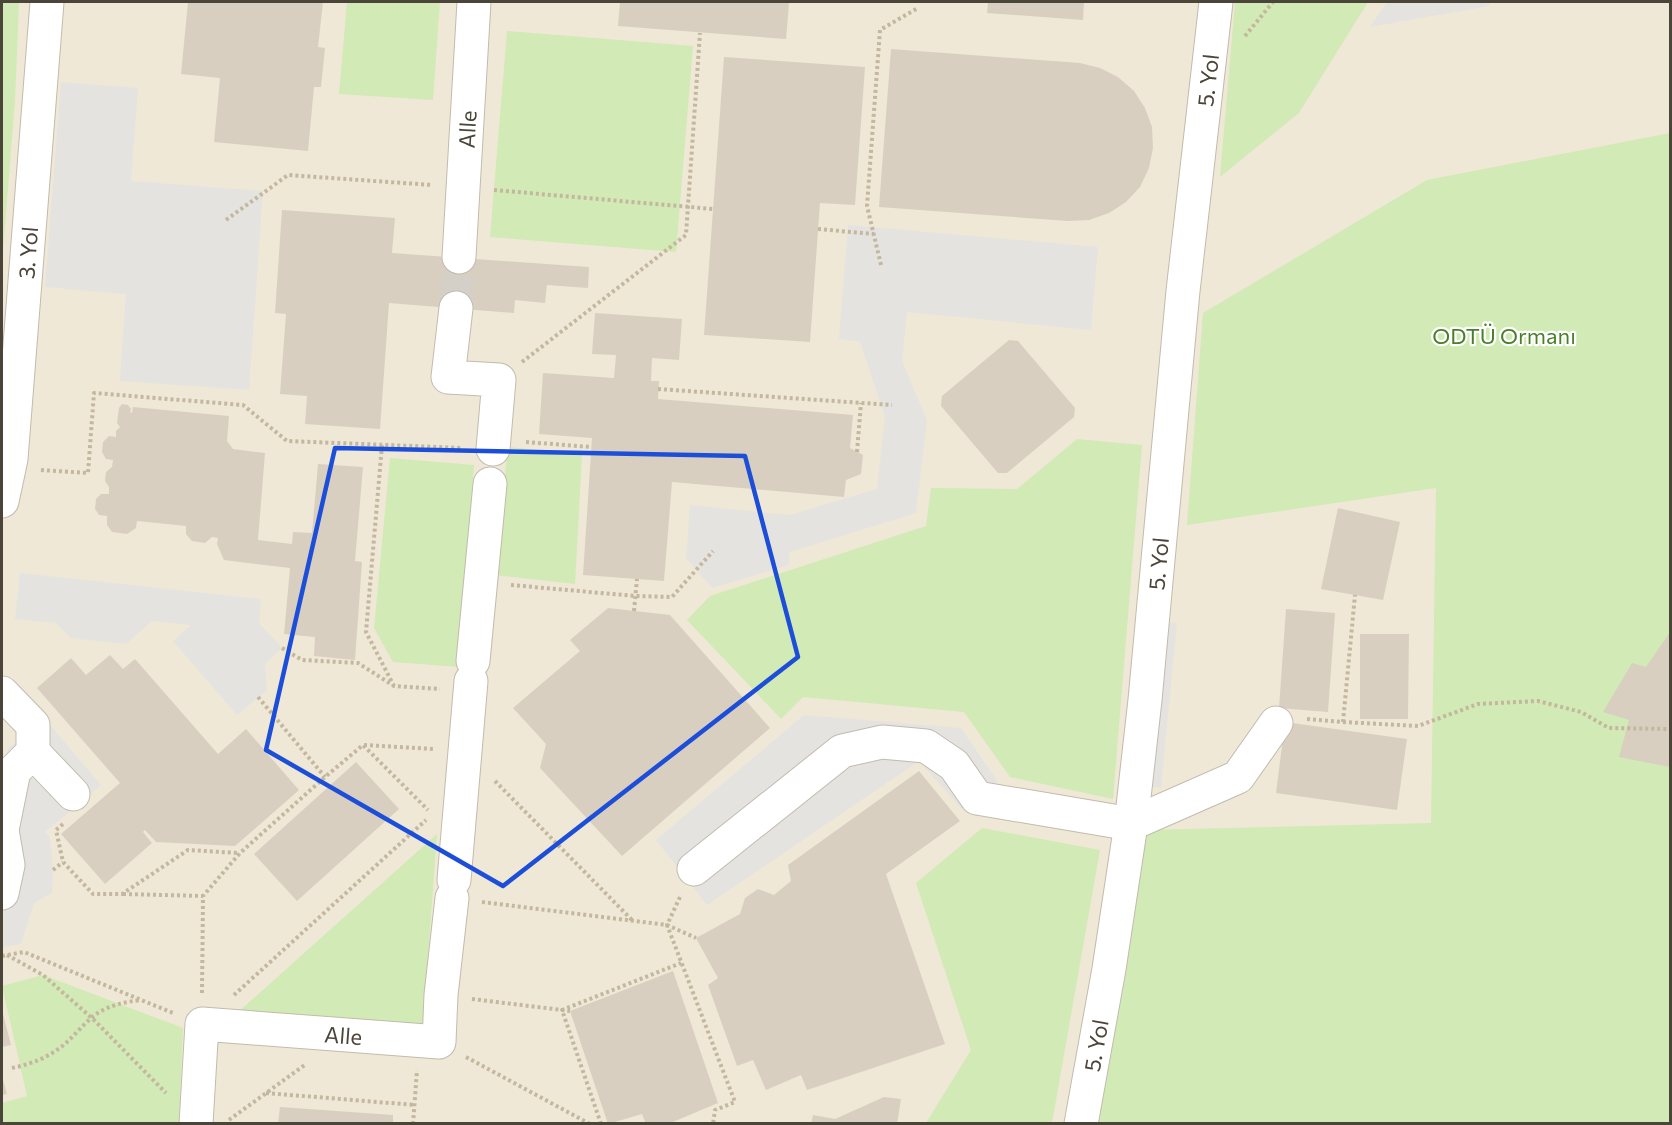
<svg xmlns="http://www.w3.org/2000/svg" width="1672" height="1125" viewBox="0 0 1672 1125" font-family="Commissioner,sans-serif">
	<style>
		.education { fill: #efe8d6 }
		.green { fill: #d2eab5 }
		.parking { fill: #e5e3e0 }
		.building { fill: #d8cfc1 }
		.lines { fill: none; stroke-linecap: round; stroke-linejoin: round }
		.minor-tunnel { stroke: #d4d0c8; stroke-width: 33; stroke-dasharray: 33 16; stroke-linecap: butt }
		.minor-casing { stroke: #c2bbae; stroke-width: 35 }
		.path { stroke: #c4b79f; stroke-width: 4; stroke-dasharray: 3 3; stroke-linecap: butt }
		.minor { stroke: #fff; stroke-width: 33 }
		.marked { fill: none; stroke: #1d4ed8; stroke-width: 4.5; stroke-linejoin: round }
		.labels { text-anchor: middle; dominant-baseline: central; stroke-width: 4.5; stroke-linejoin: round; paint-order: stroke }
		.street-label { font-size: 22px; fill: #4b4439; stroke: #fff }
		.park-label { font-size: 22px; fill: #4a7f2a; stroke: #fff }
	</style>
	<rect width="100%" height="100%" fill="#f6f3ec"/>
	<path class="education" d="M2,2H1670V1123H2Z"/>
	<path class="green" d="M2,2H19L15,100L2,264Z
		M347,2H440L433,100L339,94Z
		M1235,2H1368L1299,113L1220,177Z
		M507,31L693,46L676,252L490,237Z
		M1670,133V1123L1096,1124L1144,830L1431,823L1436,488L1187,525L1203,313L1427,180Z
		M1077,439L1142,445L1113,799L1010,777L964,712L803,697L781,719L687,620L710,596L926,526L931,488L1017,489Z
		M508,447L582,454L575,584L494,575Z
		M390,458L474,465L459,667L393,662L374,628Z
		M982,828L1100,850L1052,1123H926L971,1050L916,883Z
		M437,834L423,1024L236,1014Z
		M43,975L183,1028L179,1123H2V1103L27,1096L2,986Z"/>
	<path class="parking" d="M1387,2H1490L1489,6L1370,27Z
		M61,82L138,88L131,181L263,191L249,390L120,381L126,294L45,287Z
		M848,225L1098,247L1091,330L907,312L902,361L927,420L916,513L790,552L789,565L712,588L686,558L690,505L790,515L877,489L885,417L860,342L839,339Z
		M20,573L261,599L259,623L282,648L265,664L267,690L237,715L173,641L191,625L152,621L126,644L71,638L56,623L15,619Z
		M1152,621L1177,623L1161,788L1135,784Z
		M804,715L961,728L998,782L962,809L919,761L707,905L656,840Z
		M45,719L101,785L45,832L50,837L53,870L52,893L34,903L21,944L2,947V771L9,748Z"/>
	<path class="building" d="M188,2H323L318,47L325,48L321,87H314L308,151L214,142L220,78L181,74Z
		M620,2L789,3L786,39L618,26Z
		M988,2H1084L1083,20L987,13Z
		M891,49L1080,63L1100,68L1118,77L1134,91L1145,108L1152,127L1153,148L1149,168L1140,187L1126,202L1109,213L1089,220L1068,221L879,207Z
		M724,57L865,67L855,205L820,203L810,342L704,335Z
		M282,210L395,218L392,253L589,267L588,288L547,285L545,303L515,300L514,313L389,303L380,429L305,424L307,396L280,394L286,314L275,313Z
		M595,313L682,319L679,360L652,358L651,381H659L658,399L853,415L850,448L863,455L861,474L846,480L844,497L672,482L664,581L583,575L592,438L539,434L543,373L614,378L616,355L592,354Z
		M1009,340L1018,341L1075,408L1074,417L1007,473H998L941,406L942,396Z
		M122,404L128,405L131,409L130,412L132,413L133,407L229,416L227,441L233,449L265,453L258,540L292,544L293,532L312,533L318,464L363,467L355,561L362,562L355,660L314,656L315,637L284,634L290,568L224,560L217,544L218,538L212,537L205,543L192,541L186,534V526L137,521L136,528L127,534L112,532L107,525V516L99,515L95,509L96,499L101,494H109V487L105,481L106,472L112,467L113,460L106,459L102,452L103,442L109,436L116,437V431L120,427L117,423L119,408Z
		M1338,508L1400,522L1383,600L1321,589Z
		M608,608L670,615L770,728L622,856L540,768L546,744L513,708L580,651L570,640Z
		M1286,609L1335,613L1328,712L1279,708Z
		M1670,632V767L1619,757L1629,720L1603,712L1632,663L1646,667Z
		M1360,634H1409L1408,719H1360Z
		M110,655L123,669L135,659L218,754L246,729L299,790L235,846L156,842L145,830L143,832L152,843L105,884L61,834L120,783L37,688L71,658L86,675Z
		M1285,722L1407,739L1397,810L1276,793Z
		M356,762L399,809L297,901L254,854Z
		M919,771L960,821L886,874L945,1044L807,1090L801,1075L766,1090L753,1060L737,1066L708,985L718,978L696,938L740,914L745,898L758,889L774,895L791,881L788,865Z
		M673,971L718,1103L668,1124H646L642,1114L608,1124L570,1011Z
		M2,1010L11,1045L2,1047Z
		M2,1076L7,1094L2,1095Z
		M884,1097L901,1099L897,1124H811L813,1115L835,1119Z
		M280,1107L393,1115V1124H278Z"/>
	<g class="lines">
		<path class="minor-tunnel" d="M456,308L459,257"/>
		<g class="minor-casing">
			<g id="minor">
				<path id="s1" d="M459,257L474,2"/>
				<path d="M456,308L448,377L499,380L493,449"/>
				<path id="s2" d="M2,501L11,459L47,2"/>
				<path d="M473,661L490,484"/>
				<path d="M2,693L33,725V752L14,771L2,830L8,865L2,893"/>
				<path d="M33,752L73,794"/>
				<path d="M694,869L842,751L882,742L926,746L954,765L977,798L1131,824L1238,777L1276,723"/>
				<path d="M454,880L471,681"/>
				<path id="s3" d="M196,1124L202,1024L439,1042L441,995L452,898"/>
				<path id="s4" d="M1081,1124L1109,969L1131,824L1145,700L1183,291L1216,2"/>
			</g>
		</g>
		<path class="path" d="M1245,36L1273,2
			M494,190L713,209
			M226,220L288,175L432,185
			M818,229L874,234
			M881,265L867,206L880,30L918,8
			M522,362L686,235L700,33
			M658,389L892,405
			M526,442L591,447
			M382,445L366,632L394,686
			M857,452L861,403
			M41,470L88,473L94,393L243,405L287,441L463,448
			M511,585L635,596L672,597L713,551
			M634,611L637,579
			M282,648L302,660L358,663L394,686L440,689
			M258,697L325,777
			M1307,719L1343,722L1355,595
			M1343,722L1418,726L1478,704L1538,701L1581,712L1609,728L1670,729
			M364,745L434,749
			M495,781L632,920
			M63,824L56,830L63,862L93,894H122L188,850L239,853
			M53,870L63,862
			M123,894L203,896
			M680,897L667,925L735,1102L715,1110L713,1124
			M482,902L667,925L696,938
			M7,955L43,975L93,1019L166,1093
			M2,956L24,952L173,1013
			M202,993L203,896L240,853L325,777L363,745L428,810
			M234,995L426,820
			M472,999L570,1011
			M466,1057L590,1124
			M12,1068C32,1064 52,1056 67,1042C79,1031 89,1017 103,1010C115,1004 126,1002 140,1000
			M266,1093L415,1105
			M229,1120L306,1064
			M413,1124L417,1070
			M601,1124L562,1010L681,963"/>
		<use href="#minor" class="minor"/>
	</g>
	<path class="marked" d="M335,448L745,456L798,657L503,886L266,750Z"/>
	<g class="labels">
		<g class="street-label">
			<text stroke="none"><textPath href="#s4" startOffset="1052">5. Yol</textPath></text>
			<text stroke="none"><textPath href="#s1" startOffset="128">Alle</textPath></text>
			<text stroke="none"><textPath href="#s2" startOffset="250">3. Yol</textPath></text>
			<text stroke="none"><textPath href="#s4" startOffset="566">5. Yol</textPath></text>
			<text stroke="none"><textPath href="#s3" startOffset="242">Alle</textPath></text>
			<text stroke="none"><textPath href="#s4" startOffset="80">5. Yol</textPath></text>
		</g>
		<g class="park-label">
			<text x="1504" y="335">ODTÜ Ormanı</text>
		</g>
	</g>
	<rect width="1672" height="1125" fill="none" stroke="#4b4439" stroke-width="6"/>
</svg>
